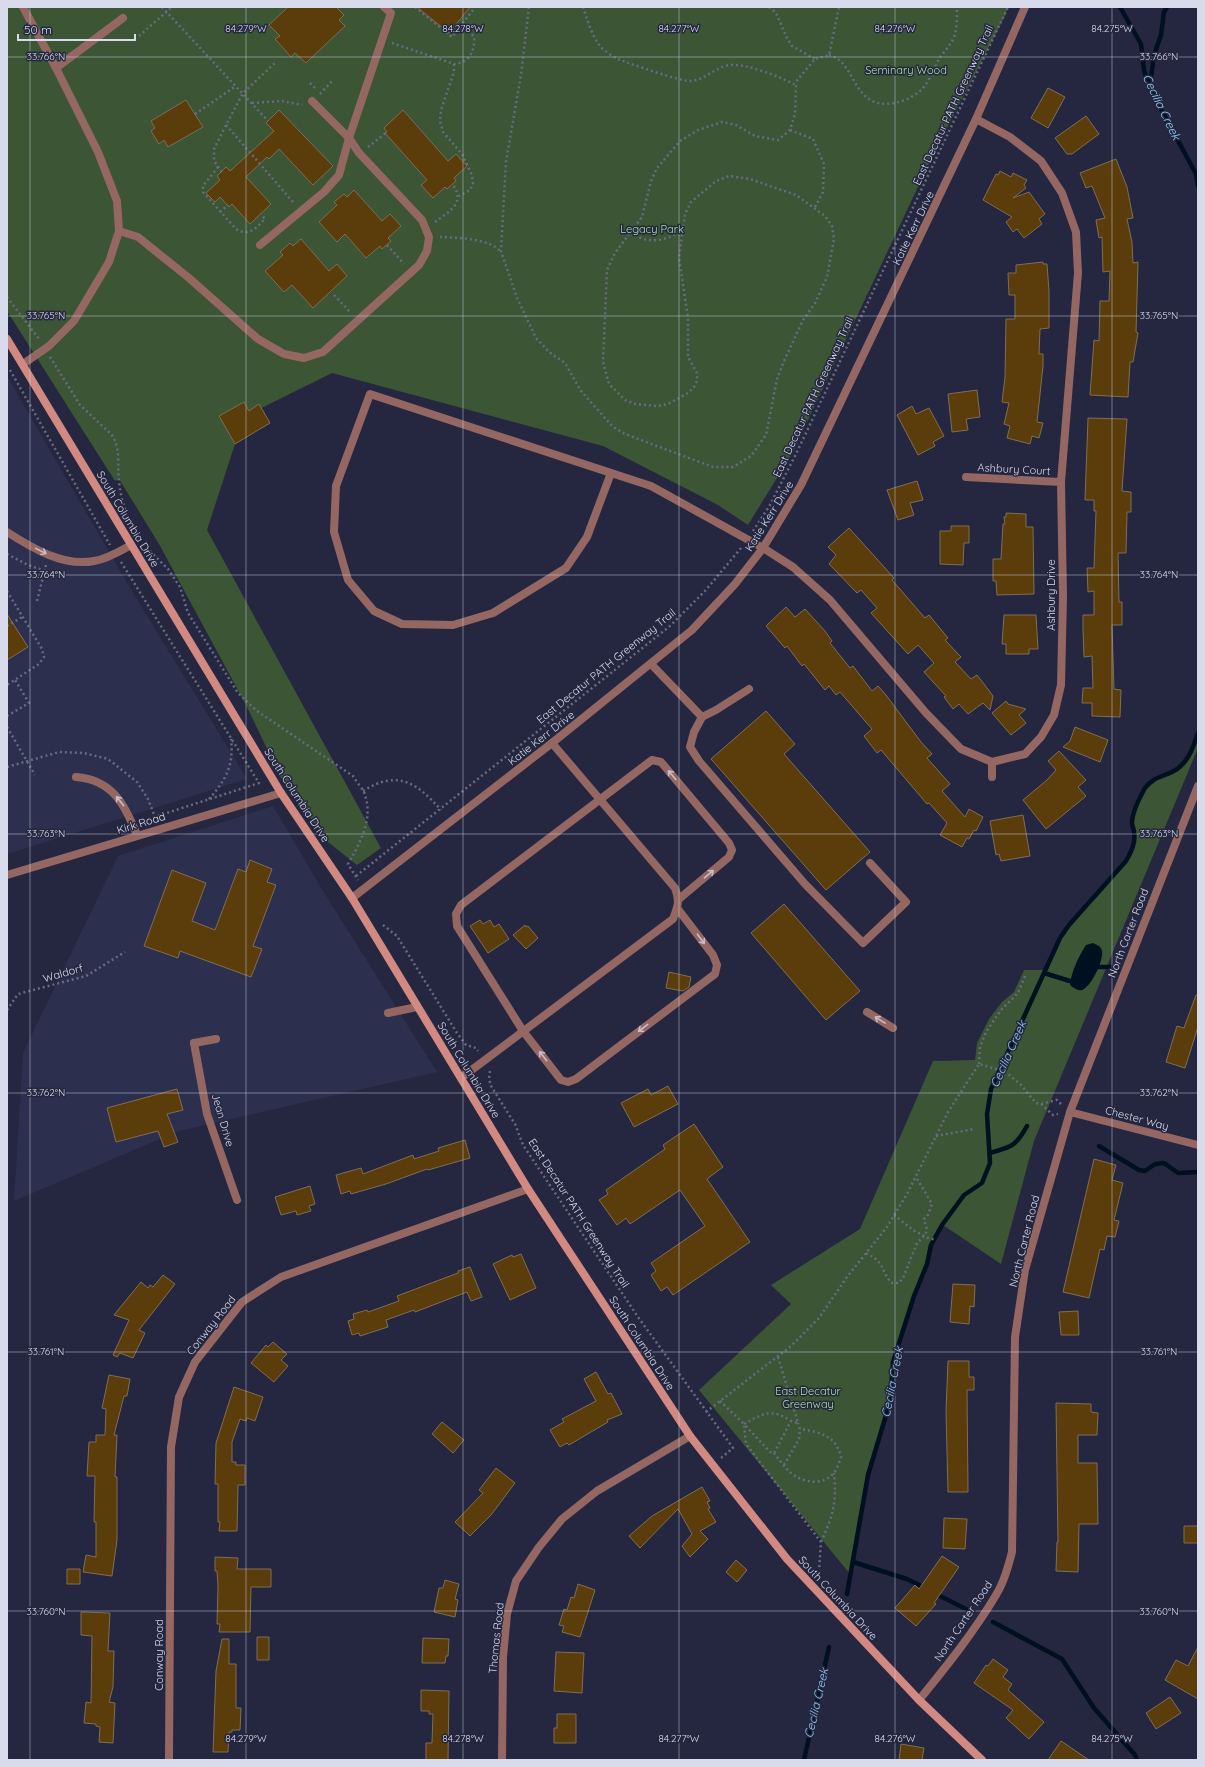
<svg xmlns="http://www.w3.org/2000/svg" width="1205" height="1767" viewBox="0 0 1205 1767" font-family="Quicksand,sans-serif">
	<style>
		.built { fill: #2c304e }
		.green { fill: #3b5535 }
		.water { fill: #001020 }
		.lines { fill: none; stroke-linecap: round; stroke-linejoin: round }
		.stream { stroke: #001020; stroke-width: 4.5 }
		.building { fill: #5b3d0b; stroke: #806d54 }
		.path { stroke: #686b80; stroke-width: 2.5; stroke-dasharray: 2 3; stroke-linecap: butt }
		.service { stroke: #956762; stroke-width: 8 }
		.minor { stroke: #956762; stroke-width: 8 }
		.tertiary { stroke: #956762; stroke-width: 8 }
		.secondary { stroke: #d28981; stroke-width: 8 }
		.oneway { stroke: #c7bec9 }
		.ticks { fill: none; stroke: #d8dbeb; stroke-width: 1; stroke-opacity: 0.45 }
		.labels { text-anchor: middle; dominant-baseline: central; stroke-width: 3; stroke-linejoin: round; paint-order: stroke }
		.park-label { font-size: 11px; fill: #abe09e; stroke: #24273f }
		.street-label { font-size: 11px; fill: #d8dbeb; stroke: #24273f }
		.water-label { font-size: 12px; font-style: italic; fill: #91caf4; stroke: #24273f }
		.ticks-label { font-size: 10px; text-anchor: middle; fill: #d8dbeb; stroke: #24273f; stroke-width: 3; stroke-linejoin: round; paint-order: stroke }
	</style>
	<rect width="100%" height="100%" fill="#24273f"/>
	<path class="built" d="M7,376L127,583L247,779L7,854Z
		M273,806L323,891L437,1072L179,1131L14,1201L23,1053L118,856Z"/>
	<path class="green" d="M7,7H1008L1005,16L934,153L793,452L748,525L718,505L603,446L332,373L225,426L235,444L207,530L381,848L357,865L328,842L281,778L246,705L159,544L119,479L115,481L7,311Z
		M1198,733V748L1034,1141L1001,1264L943,1225L931,1245L927,1264L914,1296L893,1362L890,1402L868,1475L850,1574L699,1390L791,1304L771,1285L860,1229L933,1061L975,1060L977,1043L989,1019L1002,1002L1014,992L1024,970H1046L1060,938L1069,925L1126,861C1131,852 1136,843 1134,832C1134,829 1132,826 1132,823C1132,812 1140,797 1145,788C1154,775 1162,778 1174,772C1188,764 1193,748 1198,733Z"/>
	<path class="water" d="M1093,943L1099,946C1100,947 1102,949 1102,951C1104,960 1091,987 1082,990C1077,991 1074,988 1070,985C1071,972 1079,956 1086,945Z"/>
	<g class="lines">
		<path class="stream" d="M1120,7L1141,44L1144,70L1149,87L1196,174L1198,186
			M1150,85L1154,55L1161,35L1164,12L1167,7
			M1098,967H1111L1117,971
			M1044,973L1070,981
			M1099,1146L1139,1170L1145,1171L1155,1164L1164,1163L1178,1173L1198,1172
			M990,1153C1012,1147 1016,1146 1027,1126
			M853,1562L907,1579L925,1588
			M934,1593L970,1611
			M847,1594L868,1475L890,1402L893,1362L914,1296L927,1264L931,1245L942,1225L964,1195L982,1183L990,1163L987,1114L991,1089L1060,938L1069,925L1126,861C1131,852 1136,843 1134,832C1134,829 1132,826 1132,823C1132,813 1140,797 1145,788C1153,777 1163,777 1174,771C1188,763 1193,748 1198,733
			M993,1622L1062,1659L1094,1708L1135,1755L1137,1760
			M804,1760L829,1647"/>
	</g>
	<path class="building" d="M288,7H336L344,15L339,20L345,26L306,63L295,53L291,57L284,49L275,39L280,36L269,25Z
		M417,7H470L449,33Z
		M1048,88L1065,97L1048,128L1031,118Z
		M186,100L203,127L168,147L164,140L159,144L151,131L155,128L151,121Z
		M279,110L333,166L313,185L279,149L269,159L267,157L246,177L271,204L250,224L232,204L229,207L220,197L215,202L206,193L220,180L217,176L226,167L230,171L274,131L266,123Z
		M403,110L448,161L456,154L467,166L454,178L456,181L447,189L445,187L433,198L421,185L427,180L385,133L387,132L384,128Z
		M1086,116L1099,134L1072,154H1067L1055,138Z
		M1116,159L1127,187L1133,218L1127,219L1132,242L1133,263L1138,262L1136,332L1138,333L1133,362H1130L1128,397L1090,395L1094,340L1099,341L1100,301H1109L1110,271L1103,272L1102,237L1099,238L1096,220L1105,218L1092,186L1086,188L1080,173Z
		M1000,171L1011,177L1013,173L1027,180L1024,185L1026,188L1013,198L1029,192L1045,214L1039,219L1042,224L1024,238L1017,229L1013,232L1006,222L1012,217L983,200L996,174L998,175Z
		M354,190L382,221L390,214L401,226L388,238L391,241L382,249L380,246L366,258L345,234L337,242L319,222L337,205L334,202L344,194L347,197Z
		M301,239L329,271L337,264L347,276L313,308L292,285L284,292L265,271L283,255L280,252L290,243L293,246Z
		M1043,262V264H1047L1049,291V328L1040,329L1039,354H1043V366L1037,422L1043,423L1039,438L1032,436L1030,444L1007,438L1010,426L1004,424L1009,403L1002,402L1005,377L1006,319H1015V295H1009L1008,273H1016V265Z
		M977,390L980,417L966,419L968,430L952,432L948,394Z
		M244,402L249,411L259,404L270,423L235,444L219,416Z
		M912,406L916,414L929,408L944,436L933,442L935,446L918,455L897,415Z
		M1088,418L1127,419L1122,491L1131,492V512H1127L1126,553H1118L1119,602H1122V625H1112L1114,689L1121,690L1120,717L1092,716V703H1082L1083,688H1093L1092,656L1084,657L1083,629V615H1094V591L1088,592L1087,568H1094L1096,511H1094V500H1085Z
		M917,481L923,500L910,503L914,515L898,520L887,490Z
		M1006,513L1026,514V527H1033L1034,594L997,595L996,581H993V559H1001L1003,524H1005L1004,517H1006Z
		M951,526H969V543H964L963,565L940,564V531H951Z
		M849,528L894,578L892,580L925,618L929,615L948,638L945,640L961,657L955,662L971,679L977,675L984,684L993,696L990,710L983,703L968,714L959,704L953,709L944,697L946,696L924,672L934,663L918,645L908,654L871,613L877,608L861,590L857,593L829,564L836,555L828,547Z
		M786,607L795,617L805,609L825,631L832,641L830,643L850,668L853,666L872,691L878,686L886,695L921,742L932,754L927,758L950,784L942,791L965,817L969,809L983,817L976,831L974,830L969,839L967,838L962,847L940,835L947,823L929,803L927,804L881,750L877,753L864,736L872,729L840,692L836,695L829,686L825,690L804,664L802,666L787,646L785,648L766,626Z
		M7,614L28,647L7,660Z
		M1004,615H1036L1038,649H1029V654H1006V644H1002Z
		M1006,701L1008,704L1026,709L1019,715L1026,723L1011,735L992,713Z
		M766,711L795,744L784,754L870,852L826,890L711,759Z
		M1075,727L1108,740L1100,762L1063,747L1070,741Z
		M1059,751L1086,780L1078,787L1086,796L1046,829L1023,800L1047,780L1056,770L1048,761Z
		M1023,815L1030,856L1001,861L999,854L996,855L990,821Z
		M250,860L272,869L267,882L276,885L253,946L262,949L251,977L180,951L178,958L144,946L172,870L206,883L192,921L215,930L238,869L246,872Z
		M784,904L860,991L826,1020L751,933Z
		M480,920L483,924L490,920L494,927L499,924L509,939L488,953L470,926Z
		M525,925L526,927L528,926L538,938L526,949L513,935Z
		M669,972L691,977L689,987L683,991L666,988Z
		M1196,995H1198V1027L1185,1068L1166,1062L1177,1026L1184,1028Z
		M668,1086L678,1104L634,1127L621,1103L648,1089L651,1095Z
		M177,1089L183,1110L167,1114L178,1142L164,1147L158,1131L116,1142L107,1108Z
		M694,1124L723,1167L707,1179L750,1242L673,1295L667,1287L661,1291L651,1275L656,1271L651,1263L705,1226L680,1190L630,1224L626,1218L617,1225L599,1200L608,1194L606,1190L665,1149L663,1145Z
		M465,1140L470,1158L428,1170L427,1169L386,1184L351,1194L350,1191L341,1194L336,1175L361,1168L363,1174L413,1155L414,1159L439,1151L438,1148Z
		M1094,1159L1116,1165L1112,1180L1123,1183L1114,1220L1119,1221L1115,1237L1107,1236L1104,1250L1100,1249L1089,1298L1063,1292Z
		M310,1186L315,1204L309,1206L311,1211L297,1215L296,1211L281,1215L275,1197Z
		M521,1254L536,1288L510,1300L493,1264L512,1255L513,1257Z
		M470,1267L482,1297L471,1301L467,1292L415,1312L414,1310L386,1320L388,1327L360,1336L359,1333L352,1335L348,1321L354,1319L353,1314L367,1310L368,1312L399,1301L397,1296L458,1273V1271Z
		M163,1275L175,1284L139,1330L145,1333L133,1358L120,1353L117,1357L113,1355L129,1320L114,1315L141,1282L148,1288L150,1285L153,1287Z
		M953,1284L975,1285L974,1307L970,1306L969,1324L950,1322Z
		M1078,1311L1079,1335H1061L1059,1312Z
		M273,1342L287,1354L281,1360L288,1366L274,1382L251,1363L266,1345L268,1347Z
		M948,1361H969V1377H974V1390H967L968,1492H948L946,1411Z
		M596,1372L608,1394L611,1393L622,1414L607,1420L608,1422L569,1445L567,1443L560,1447L550,1430L564,1422L562,1419L596,1401L584,1379Z
		M109,1375L130,1379L127,1396H124L114,1435H117L115,1477H117V1540L112,1576L83,1572L86,1555L96,1557V1522H94L95,1476H87L89,1442H96V1435H105L106,1409L102,1408Z
		M234,1387L263,1397L255,1421L247,1418L246,1421L240,1419L232,1442V1462H236V1465H245V1485H238L237,1531H219L220,1522H218V1484H215L216,1443Z
		M1056,1403L1091,1404V1412L1098,1413L1097,1435H1078V1463H1097L1098,1524H1079L1078,1572L1056,1571L1057,1542H1058Z
		M442,1422L464,1440L453,1453L432,1434Z
		M496,1468L515,1483L491,1515L470,1536L455,1522L483,1493L479,1490Z
		M702,1487L710,1501L707,1502L710,1508L708,1509L716,1522L700,1531L708,1539L690,1557L682,1546L692,1534L678,1509L640,1548L629,1536L652,1516Z
		M944,1518L967,1519L965,1549L943,1548Z
		M1184,1526H1198V1543H1184Z
		M942,1556L959,1567L934,1603L936,1604L916,1626L895,1608L915,1585L919,1589Z
		M215,1557L238,1558L237,1569H271V1587H251L250,1632H219L220,1624H217L218,1586L217,1571H215Z
		M736,1560L747,1570L737,1582L726,1572Z
		M67,1569H80V1584H67Z
		M445,1580L459,1584L455,1599L458,1600L455,1617L434,1612L439,1588H443Z
		M578,1584L595,1590L580,1637L562,1632L564,1626L559,1625L564,1609L567,1610L571,1597L574,1598Z
		M81,1612L110,1613L108,1651H114L113,1687L109,1702L115,1703L113,1743L99,1742L100,1727L96,1726V1724L84,1723L86,1702L91,1703L92,1636L81,1635Z
		M257,1637H269V1660H257Z
		M423,1638L449,1639L448,1656H446L445,1663H422Z
		M222,1639H229V1664H236V1708H241L240,1730H232V1732H229L228,1752H213L216,1671Z
		M1198,1647V1699L1165,1680L1176,1660L1188,1666Z
		M556,1652L584,1653L582,1693L554,1691Z
		M993,1659L1008,1670L1003,1677L1012,1684L1008,1690L1044,1722L1029,1739L1006,1718L1013,1710L974,1683L986,1665L988,1666Z
		M421,1690L449,1691L448,1760H426V1743H432L433,1714H429V1711H421Z
		M1170,1697L1181,1713L1156,1729L1146,1713Z
		M557,1714H576V1743H554V1728H557Z
		M1061,1741L1089,1760H1048Z
		M901,1744L924,1748L922,1760H899Z"/>
	<g class="lines">
		<path class="path" d="M162,7L268,121
			M415,7L452,37L473,10
			M529,7L521,75L506,162L501,251L517,298L536,338L549,352L565,363L581,391L613,427L625,434L713,467H733L751,456L766,435L777,379L784,361L803,320L815,303L827,277L834,239L832,226L825,216L796,195L750,179L729,176L716,181L691,202L685,214L679,258L688,318V357L697,373V381L694,387L688,393L668,404L657,406L635,404L625,400L609,384L603,362L607,270L615,253L642,217L651,181L657,168L680,141L698,130L722,122L736,125L755,136L778,140L790,130L795,114L796,86L794,84
			M583,7C587,19 592,36 600,46C605,52 614,57 620,60C632,64 681,82 691,81C705,80 717,66 730,65C749,64 777,76 794,84L815,59L829,55L839,7
			M769,7L776,13L787,38L792,46L815,59
			M139,36L172,7
			M392,43L454,64C470,63 475,50 474,37L462,23
			M829,55C850,60 852,88 869,99C883,109 907,102 920,91C929,83 934,68 940,57C945,51 953,42 955,34C957,26 957,16 957,7
			M454,64V72L441,110L440,121L443,132L462,154L472,175L473,184L470,190L459,196
			M310,83L317,90
			M320,94L332,81
			M252,103L282,101L302,105
			M195,114L236,86
			M226,125L294,203
			M790,130L813,139L824,164L823,192L815,207
			M368,147L387,132
			M218,167L203,186V192L236,229C249,237 256,228 265,219L261,214
			M222,172L214,161V149L226,125L243,93L276,62
			M220,212L228,205
			M435,222C449,212 467,202 452,184
			M631,232C642,241 653,242 667,238C672,236 676,234 682,235
			M440,237C457,238 489,238 500,251
			M387,245L404,264
			M334,295L350,312
			M7,297L39,339
			M50,357L80,405L112,435C121,450 117,464 119,481C120,491 122,502 126,511
			M10,370L110,545
			M753,531L770,505L796,454L1008,7
			M150,551L168,569L180,587L188,613L238,693L257,711L353,776C356,781 361,787 364,792C374,818 361,841 348,864L358,880
			M7,554L28,565L45,571
			M121,562L259,783L142,821
			M7,591L42,649L44,657L39,664L7,685
			M37,601L46,565
			M7,626L22,617
			M7,716L29,703L15,680
			M7,727L35,775
			M7,767L59,752L84,753L108,759L137,782L148,799L155,817
			M363,791C398,769 417,783 441,810
			M209,799C226,780 234,765 231,739
			M356,876L670,626L705,591L741,548
			M383,925L397,936L457,1033L466,1045L476,1048L478,1051
			M7,1010L18,994L86,976L125,952
			M979,1064L980,1047L986,1032L1001,1010L1018,993L1026,974
			M490,1071L489,1079L491,1086L515,1124L523,1145L638,1317L733,1448L721,1458
			M1041,1104L1053,1115L1058,1114
			M936,1136L974,1129
			M894,1215L913,1230L930,1239H934
			M866,1253C885,1263 880,1268 891,1283H899L903,1278L917,1243L925,1235L927,1230L924,1219L927,1217L932,1204L916,1177
			M778,1357L798,1423L791,1421
			M720,1401L744,1424L746,1444L821,1542L819,1570
			M706,1412L791,1346L819,1318L847,1277L887,1227L907,1194L948,1112L979,1064L1006,1072L1021,1085L1036,1103L1041,1104L1057,1100L1062,1105
			M744,1424C764,1413 771,1408 791,1421L774,1453L770,1452L745,1425
			M774,1453C779,1459 784,1467 790,1472C802,1483 822,1486 833,1474C837,1470 839,1462 841,1457C836,1435 819,1432 800,1429L798,1423
			M784,1465L799,1439L800,1429
			M821,1542C833,1516 837,1502 834,1473"/>
		<path class="service" d="M56,68L123,18
			M119,231L138,237L189,278L258,339L284,354L304,358L323,352L419,265L427,251L429,237L422,220L359,153L349,138L312,101
			M260,245L324,192L339,175L349,138L391,13L384,7
			M23,364L49,346L74,321L109,262L119,231L117,201L98,152L56,68L23,7
			M611,473L587,537L566,568L493,613L453,625L402,624L374,611L348,580L334,532L336,486L370,394L651,486L763,548
			M7,532C32,548 63,567 94,561C107,559 120,551 131,545
			M651,664L702,717L694,732L690,747L699,761L805,884L863,943L906,902L870,863
			M702,717L716,710L749,689
			M992,762V777
			M76,777C113,780 125,805 137,835
			M867,1012L893,1028
			M388,1013L417,1007
			M194,1043L216,1039"/>
		<path class="minor" d="M966,477L1061,482
			M763,548L793,567L830,600L926,713L961,749L992,762L1025,754L1041,737L1054,715L1061,685L1063,596L1061,482L1078,273L1076,232L1062,193L1041,161L1010,137L976,119
			M7,875L281,793
			M677,908L713,955L717,965L715,974L576,1079L568,1082L561,1080L523,1031L457,926L456,914L461,905L652,760L661,762L729,843L732,850L729,857L679,899
			M194,1043L207,1114L237,1200
			M461,1078L673,919C678,906 680,901 675,888L552,743
			M1070,1112L1198,1145
			M919,1700C946,1667 974,1632 996,1595C1004,1582 1008,1567 1012,1552L1015,1337L1025,1270L1070,1112L1198,786
			M169,1760L171,1447L179,1397L195,1362L242,1302L281,1277L528,1189
			M502,1760L503,1657L507,1614L516,1581L539,1547L562,1519L597,1491L690,1436"/>
		<path class="tertiary" d="M352,898L552,743L692,630L735,584L763,548L801,485L976,119L1025,7"/>
		<path class="secondary" d="M7,339L281,793L352,898L528,1189L690,1436L787,1559L919,1700L982,1760"/>
	</g>
	<defs><path id="oneway-shaft" d="M-6 0H5M1.5-3L5.5 0L1.5 3" fill="none" stroke-width="1.6" stroke-linecap="round" stroke-linejoin="round"/></defs>
	<g class="oneway">
		<use href="#oneway-shaft" transform="translate(41 551) rotate(26)"/>
		<use href="#oneway-shaft" transform="translate(672 775) rotate(-130)"/>
		<use href="#oneway-shaft" transform="translate(120 801) rotate(-128)"/>
		<use href="#oneway-shaft" transform="translate(709 874) rotate(-40)"/>
		<use href="#oneway-shaft" transform="translate(701 939) rotate(53)"/>
		<use href="#oneway-shaft" transform="translate(880 1020) rotate(-148)"/>
		<use href="#oneway-shaft" transform="translate(643 1028) rotate(143)"/>
		<use href="#oneway-shaft" transform="translate(543 1056) rotate(-128)"/>
	</g>
	<path class="ticks" d="M30,7V1760M246,7V1760M463,7V1760M679,7V1760M895,7V1760M1112,7V1760M7,57H1198M7,316H1198M7,575H1198M7,834H1198M7,1093H1198M7,1352H1198M7,1611H1198"/>
	<g class="labels">
		<g class="park-label">
			<text x="906" y="70">Seminary Wood</text>
			<text x="652" y="229">Legacy Park</text>
			<text x="808" y="1391">East Decatur<tspan x="808" dy="13">Greenway</tspan></text>
		</g>
		<g class="street-label">
			<text transform="translate(953 105) rotate(-65)">East Decatur PATH Greenway Trail</text>
			<text transform="translate(913 228) rotate(-64)">Katie Kerr Drive</text>
			<text transform="translate(813 397) rotate(-65)">East Decatur PATH Greenway Trail</text>
			<text transform="translate(1014 469) rotate(3)">Ashbury Court</text>
			<text transform="translate(769 516) rotate(-58)">Katie Kerr Drive</text>
			<text transform="translate(128 519) rotate(59)">South Columbia Drive</text>
			<text transform="translate(1051 595) rotate(-90)">Ashbury Drive</text>
			<text transform="translate(606 666) rotate(-39)">East Decatur PATH Greenway Trail</text>
			<text transform="translate(541 738) rotate(-38)">Katie Kerr Drive</text>
			<text transform="translate(297 795) rotate(57)">South Columbia Drive</text>
			<text transform="translate(141 823) rotate(-17)">Kirk Road</text>
			<text transform="translate(1128 933) rotate(-69)">North Carter Road</text>
			<text transform="translate(63 973) rotate(-16)">Waldorf</text>
			<text transform="translate(469 1070) rotate(59)">South Columbia Drive</text>
			<text transform="translate(1137 1118) rotate(15)">Chester Way</text>
			<text transform="translate(223 1120) rotate(74)">Jean Drive</text>
			<text transform="translate(579 1213) rotate(57)">East Decatur PATH Greenway Trail</text>
			<text transform="translate(1024 1241) rotate(-76)">North Carter Road</text>
			<text transform="translate(211 1325) rotate(-52)">Conway Road</text>
			<text transform="translate(642 1343) rotate(57)">South Columbia Drive</text>
			<text transform="translate(838 1598) rotate(47)">South Columbia Drive</text>
			<text transform="translate(963 1621) rotate(-56)">North Carter Road</text>
			<text transform="translate(496 1638) rotate(-84)">Thomas Road</text>
			<text transform="translate(159 1655) rotate(-90)">Conway Road</text>
		</g>
		<g class="water-label">
			<text transform="translate(1162 107) rotate(64)">Cecilia Creek</text>
			<text transform="translate(1008 1054) rotate(-66)">Cecilia Creek</text>
			<text transform="translate(892 1382) rotate(-79)">Cecilia Creek</text>
			<text transform="translate(816 1703) rotate(-77)">Cecilia Creek</text>
		</g>
	</g>
	<g class="ticks-label">
		<text x="246" y="32">84.279°W</text>
		<text x="463" y="32">84.278°W</text>
		<text x="679" y="32">84.277°W</text>
		<text x="895" y="32">84.276°W</text>
		<text x="1112" y="32">84.275°W</text>
		<text x="46" y="60">33.766°N</text>
		<text x="1159" y="60">33.766°N</text>
		<text x="46" y="319">33.765°N</text>
		<text x="1159" y="319">33.765°N</text>
		<text x="46" y="578">33.764°N</text>
		<text x="1159" y="578">33.764°N</text>
		<text x="46" y="837">33.763°N</text>
		<text x="1159" y="837">33.763°N</text>
		<text x="46" y="1096">33.762°N</text>
		<text x="1159" y="1096">33.762°N</text>
		<text x="46" y="1355">33.761°N</text>
		<text x="1159" y="1355">33.761°N</text>
		<text x="46" y="1615">33.760°N</text>
		<text x="1159" y="1615">33.760°N</text>
		<text x="246" y="1742">84.279°W</text>
		<text x="463" y="1742">84.278°W</text>
		<text x="679" y="1742">84.277°W</text>
		<text x="895" y="1742">84.276°W</text>
		<text x="1112" y="1742">84.275°W</text>
	</g>
	<rect width="1205" height="1767" fill="none" stroke="#d8dbeb" stroke-width="16"/>
	<path d="M18 34v6h117v-6" fill="none" stroke="#d8dbeb" stroke-width="2"/>
	<text x="24" y="34" font-size="12" fill="#d8dbeb" stroke="#24273f" stroke-width="3" paint-order="stroke">50 m</text>
</svg>
